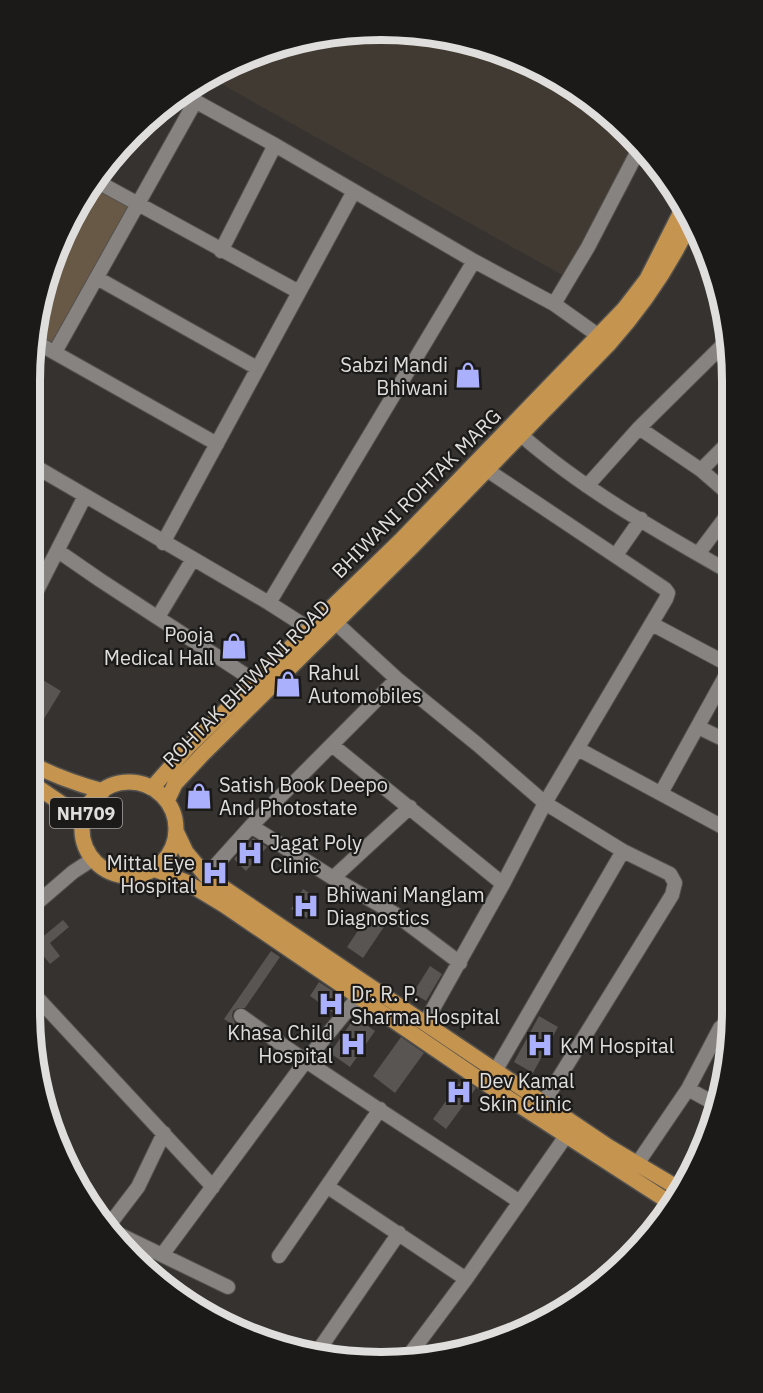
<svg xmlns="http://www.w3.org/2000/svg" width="763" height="1393" viewBox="0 0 763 1393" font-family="'IBM Plex Sans',sans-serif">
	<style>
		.built { fill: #413a32 }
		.green { fill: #685947 }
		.building { fill: #585552 }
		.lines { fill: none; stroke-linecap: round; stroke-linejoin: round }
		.minor-casing { stroke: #53514e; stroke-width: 16 }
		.major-casing { stroke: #53514e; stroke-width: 18 }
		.minor { stroke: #878380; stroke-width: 14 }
		.major { stroke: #c5944f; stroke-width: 15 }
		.labels { text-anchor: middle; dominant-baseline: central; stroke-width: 4.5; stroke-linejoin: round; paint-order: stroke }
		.shield { fill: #1b1a19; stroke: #a5a3a2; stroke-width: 1.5 }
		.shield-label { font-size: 18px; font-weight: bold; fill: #e0dedc }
		.poi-label { font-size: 20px; fill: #e0dedc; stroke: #1b1a19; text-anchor: start }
		.street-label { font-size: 20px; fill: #e0dedc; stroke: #1b1a19 }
		.rim { fill: none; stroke: #e0dedc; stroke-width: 8 }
	</style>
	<rect width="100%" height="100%" fill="#35322f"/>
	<path class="built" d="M427,33L557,77L614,117L643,152L628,190L564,276L214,80L290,42Z"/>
	<path class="green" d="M93,188L131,207L52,344L35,335L42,290L77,206Z"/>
	<path class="building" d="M33,674L61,691L39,727L30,722V679Z
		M253,838L267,847L246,871L234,859Z
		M303,889L319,899L307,918L291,909Z
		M371,911L388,921L363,958L347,947Z
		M63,920L69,927L50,943L60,956L50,964L34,944Z
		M271,951L280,957L245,1008H238L233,1011L232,1016L235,1023L233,1025L224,1019Z
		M430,966L442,974L426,1001L413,993Z
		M319,982L345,999L334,1013L310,996Z
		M539,1016L558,1027L533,1073L514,1062Z
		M355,1017L375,1031L350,1067L330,1053Z
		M401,1037L424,1053L395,1093L373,1076Z
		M462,1079L476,1088L446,1129L433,1119Z"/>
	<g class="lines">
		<g class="minor-casing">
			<path id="minor" d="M184,95L275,145L474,261L554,304L606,341
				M98,182L299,292
				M221,251L275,145
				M97,278L257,368
				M554,304L588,247L640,147
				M34,341L217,444
				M55,352L195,102
				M639,428L701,470L731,496
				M521,435C584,490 659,532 731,573
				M31,464L269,603L319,635
				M701,470L730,441
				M587,486L639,428L730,338
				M163,543L354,191
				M58,551L100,580L264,687
				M698,554L731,510
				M616,555L641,519
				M269,603L474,261
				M30,604L85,496
				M158,617L193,559
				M335,622L397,679L477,744L545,803L623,851L670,874L675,883L672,895L544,1102
				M652,624L731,666
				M698,727L731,743
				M332,745L503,884
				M578,749L732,832
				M661,793L731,666
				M251,826L333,878L395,914L460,963
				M206,876L251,826L397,679
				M333,878L410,807
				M30,909L73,872L93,859
				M30,990L213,1187
				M241,1016C332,1081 427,1140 520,1202
				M425,1023L503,884L545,803L666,599L668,593L665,589L487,470
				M490,1080L623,851
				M688,1089L719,1106
				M637,1164L688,1089L720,1028L727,1023L732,1025
				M328,1187L466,1279
				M106,1228L228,1287
				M106,1229L138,1187L164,1133
				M162,1255L305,1062L359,996
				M279,1256L380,1109
				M316,1354L399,1233
				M404,1362L466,1279L566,1136"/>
		</g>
		<g class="major-casing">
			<path id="major" d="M30,763C54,776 77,784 103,791
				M30,782L84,819
				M82 829a47 47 0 1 1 94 0a47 47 0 1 1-94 0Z
				M152,788L189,746L400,541L624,309L647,279L684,206
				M167,801L175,784L202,755L413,546L609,344C642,307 670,266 691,221
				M176,831L186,852L206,876L609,1147L683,1191
				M154,869L186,882L224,905L488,1085L672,1204"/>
		</g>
		<use href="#minor" class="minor"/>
		<use href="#major" class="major"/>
	</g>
	<defs>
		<g id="shop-bare" transform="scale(2.07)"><path d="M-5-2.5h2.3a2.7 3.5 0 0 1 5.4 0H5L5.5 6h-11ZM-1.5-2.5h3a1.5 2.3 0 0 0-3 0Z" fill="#aab0fc" stroke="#1b1a19" stroke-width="2.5" paint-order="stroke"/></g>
		<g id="hospital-bare" transform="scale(2.07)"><path d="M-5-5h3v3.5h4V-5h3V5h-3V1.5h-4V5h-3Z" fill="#aab0fc" stroke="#1b1a19" stroke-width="2.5" paint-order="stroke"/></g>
	</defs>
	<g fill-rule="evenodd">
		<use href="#shop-bare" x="468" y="375"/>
		<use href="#shop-bare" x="234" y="646"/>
		<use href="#shop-bare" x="288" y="684"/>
		<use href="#shop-bare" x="199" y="796"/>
		<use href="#hospital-bare" x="250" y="853"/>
		<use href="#hospital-bare" x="215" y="873"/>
		<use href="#hospital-bare" x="306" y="906"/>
		<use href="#hospital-bare" x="331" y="1004"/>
		<use href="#hospital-bare" x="353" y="1044"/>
		<use href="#hospital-bare" x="540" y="1045"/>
		<use href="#hospital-bare" x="459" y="1092"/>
	</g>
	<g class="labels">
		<rect class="shield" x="50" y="798" width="72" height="30" rx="4.5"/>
		<g class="shield-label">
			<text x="86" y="813">NH709</text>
		</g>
		<g class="poi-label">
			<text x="448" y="364" text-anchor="end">Sabzi Mandi<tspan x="448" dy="23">Bhiwani</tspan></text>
			<text x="214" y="634" text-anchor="end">Pooja<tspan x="214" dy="23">Medical Hall</tspan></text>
			<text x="308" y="672">Rahul<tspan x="308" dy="23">Automobiles</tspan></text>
			<text x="219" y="784">Satish Book Deepo<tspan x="219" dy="23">And Photostate</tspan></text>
			<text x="270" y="842">Jagat Poly<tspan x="270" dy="23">Clinic</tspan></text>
			<text x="195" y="862" text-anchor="end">Mittal Eye<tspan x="195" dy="23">Hospital</tspan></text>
			<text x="326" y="894">Bhiwani Manglam<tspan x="326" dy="23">Diagnostics</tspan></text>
			<text x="351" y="993">Dr. R. P.<tspan x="351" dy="23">Sharma Hospital</tspan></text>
			<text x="333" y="1032" text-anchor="end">Khasa Child<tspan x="333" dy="23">Hospital</tspan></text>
			<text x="560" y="1045">K.M Hospital</text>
			<text x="479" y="1080">Dev Kamal<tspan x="479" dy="23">Skin Clinic</tspan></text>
		</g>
		<g class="street-label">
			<text transform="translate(416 493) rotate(-45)">BHIWANI ROHTAK MARG</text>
			<text transform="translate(246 683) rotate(-45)">ROHTAK BHIWANI ROAD</text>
		</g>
	</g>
	<path d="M0 0H763V1393H0ZM381 40H381A341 341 0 0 1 722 381V1011A341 341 0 0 1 381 1352H381A341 341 0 0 1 40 1011V381A341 341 0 0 1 381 40Z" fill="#1b1a19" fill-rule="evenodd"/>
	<path class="rim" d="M381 40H381A341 341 0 0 1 722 381V1011A341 341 0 0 1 381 1352H381A341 341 0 0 1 40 1011V381A341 341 0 0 1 381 40Z"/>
</svg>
